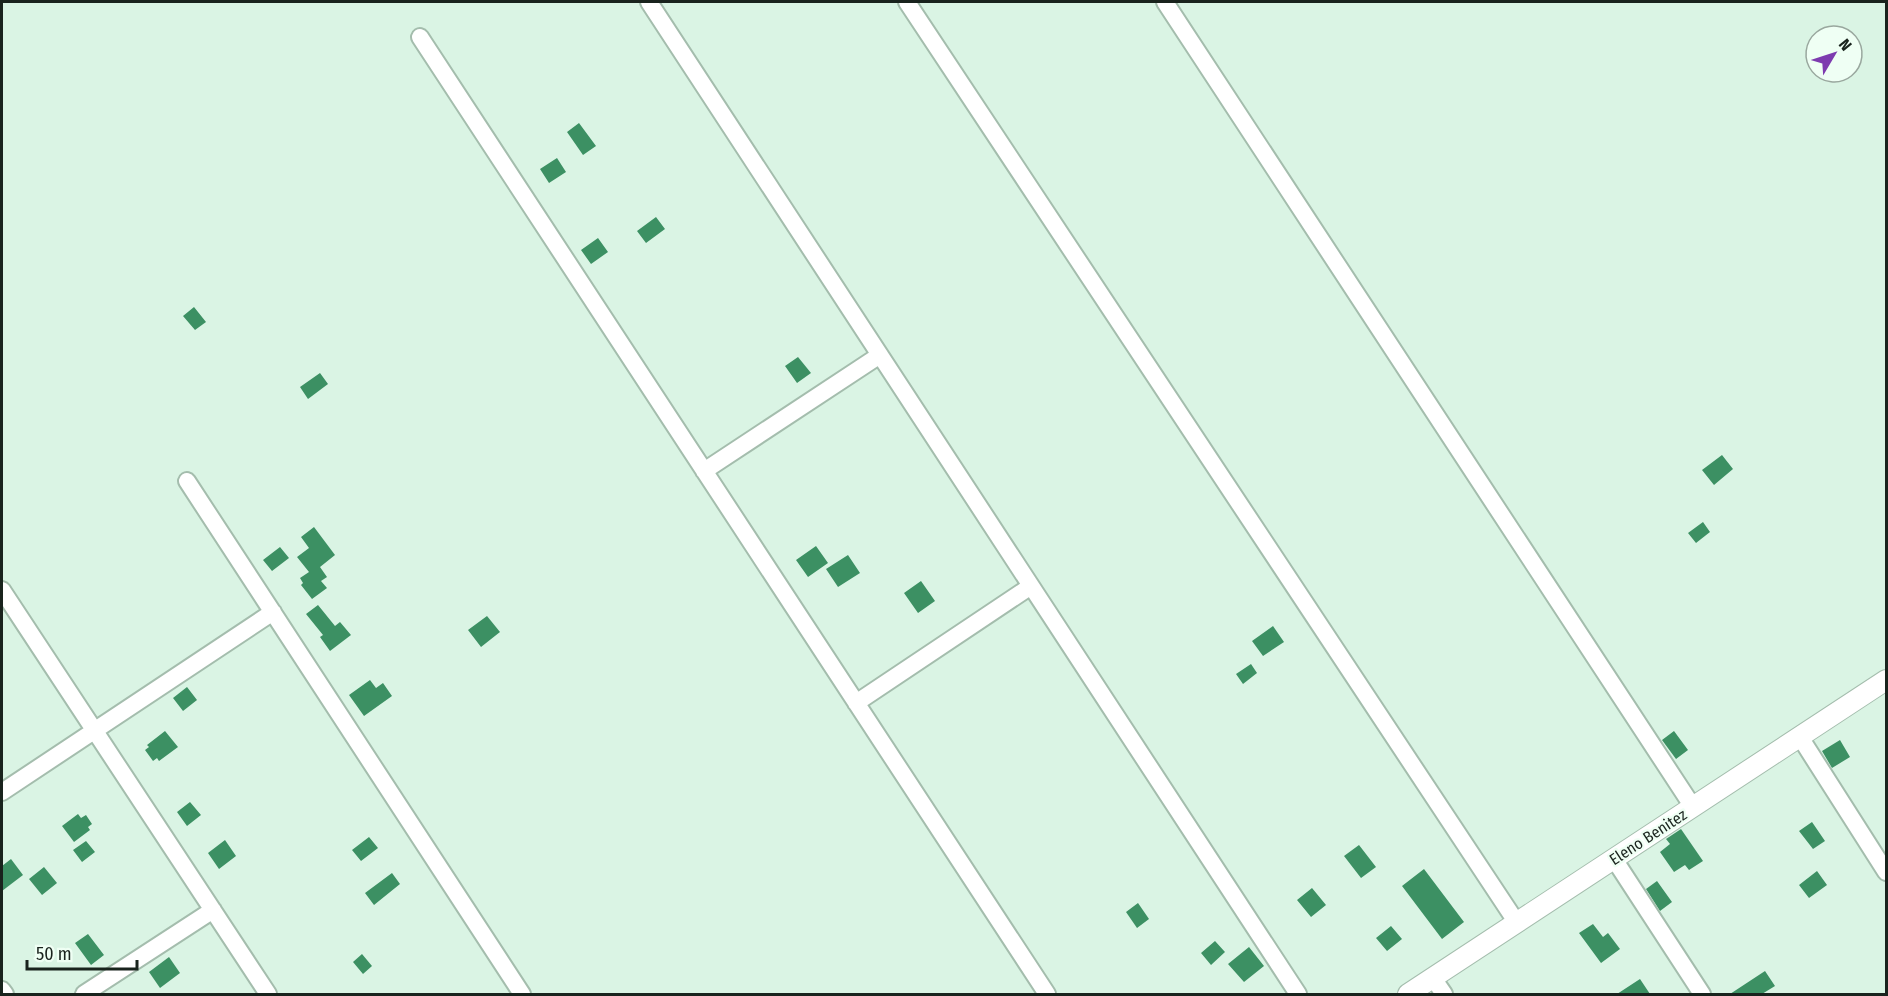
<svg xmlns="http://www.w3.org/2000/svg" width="1888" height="996" viewBox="0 0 1888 996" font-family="'Fira Sans Condensed',sans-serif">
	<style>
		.building { fill: #3c9063 }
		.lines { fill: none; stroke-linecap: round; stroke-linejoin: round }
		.minor-casing { stroke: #a4bdad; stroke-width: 20 }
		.tertiary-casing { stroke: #a4bdad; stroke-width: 22 }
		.minor { stroke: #fff; stroke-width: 16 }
		.tertiary { stroke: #fff; stroke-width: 20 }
		.labels { text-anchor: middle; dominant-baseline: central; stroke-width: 4.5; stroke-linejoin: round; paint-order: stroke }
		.street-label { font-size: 16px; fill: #19231d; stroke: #effff4 }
	</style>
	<rect width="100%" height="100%" fill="#daf4e4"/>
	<path class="building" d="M579,123L596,146L583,155L567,132Z
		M557,158L566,172L549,183L540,169Z
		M656,217L665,229L646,243L637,231Z
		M598,238L608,252L591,264L581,250Z
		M194,307L206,322L195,330L183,316Z
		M798,357L811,373L797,383L785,366Z
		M320,373L328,384L308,399L300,387Z
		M1722,455L1733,469L1714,485L1702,470Z
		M1703,522L1710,532L1696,543L1688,533Z
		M314,527L335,555L320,567L327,577L321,581L327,588L312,599L301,585L303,583L300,578L309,572L297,557L309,548L301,537Z
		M816,546L828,563L808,577L796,560Z
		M280,547L289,558L272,571L263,560Z
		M848,555L860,573L838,587L826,569Z
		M921,581L935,601L918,613L904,593Z
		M318,605L335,626L340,622L351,635L330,651L320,637L323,635L306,614Z
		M487,616L500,632L481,647L468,630Z
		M1273,626L1284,642L1263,656L1252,641Z
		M1251,664L1257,673L1243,684L1236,674Z
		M370,680L376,688L383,683L392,696L364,716L349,695Z
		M187,687L197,700L183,711L173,698Z
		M165,731L178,747L159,761L157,758L153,761L145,750L149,747L147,745Z
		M1674,731L1688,750L1676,759L1662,740Z
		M1840,740L1850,757L1832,768L1822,751Z
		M190,802L201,815L187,826L177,812Z
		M78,814L81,818L86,815L92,824L88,827L90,830L74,842L62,826Z
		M1812,822L1825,841L1813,849L1799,831Z
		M1681,829L1703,861L1689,870L1685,865L1674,872L1660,852L1670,844L1666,839Z
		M369,837L378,848L361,861L352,850Z
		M225,840L236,856L219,869L208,853Z
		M86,841L95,852L82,862L73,850Z
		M1359,845L1376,867L1361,878L1344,856Z
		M11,859L23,875L2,891V866Z
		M44,867L57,883L42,895L29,879Z
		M1424,869L1464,922L1442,939L1402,886Z
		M1817,871L1827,885L1809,898L1799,885Z
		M392,873L400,884L374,905L365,893Z
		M1657,881L1672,902L1660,911L1646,889Z
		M1312,888L1326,905L1311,917L1297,900Z
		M1138,903L1149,919L1137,928L1126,912Z
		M1593,924L1603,937L1608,933L1620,949L1601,963L1579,933Z
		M1391,926L1402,939L1387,951L1376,938Z
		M88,934L104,955L91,965L75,943Z
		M1215,941L1225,952L1211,965L1201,953Z
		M1249,947L1264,966L1244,982L1228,964Z
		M362,954L372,966L363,974L353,962Z
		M169,957L180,973L160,988L149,972Z
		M1765,971L1775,986L1762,994H1730Z
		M1640,979L1650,994H1617Z"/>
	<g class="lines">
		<g class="minor-casing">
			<path id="minor" d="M649,2L1298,994
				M907,2L1517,923
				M1165,2L1693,807
				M420,37L1047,994
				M704,471L880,355
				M187,481L522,994
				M2,590L268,994
				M856,703L1031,586
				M1800,737L1886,872
				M2,792L273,612
				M1614,859L1702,994
				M1433,978L1444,994
				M2,990L5,994
				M84,994L213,910"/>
		</g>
		<g class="tertiary-casing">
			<path id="tertiary" d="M1408,994L1886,680"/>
		</g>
		<use href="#minor" class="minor"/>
		<use href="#tertiary" class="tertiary"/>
	</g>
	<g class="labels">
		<g class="street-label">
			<text transform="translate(1648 837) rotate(-33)">Eleno Benitez</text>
		</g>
	</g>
	<rect width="1888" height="996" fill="none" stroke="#19231d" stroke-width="6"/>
	<g transform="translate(1834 54) rotate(51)"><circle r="28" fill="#effff4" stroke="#99a79e" stroke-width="1.5"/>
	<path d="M0-4.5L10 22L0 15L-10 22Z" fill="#7d3baf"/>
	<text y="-9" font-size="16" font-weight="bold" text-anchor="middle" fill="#19231d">N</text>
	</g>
	<path d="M27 960v9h110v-9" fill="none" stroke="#19231d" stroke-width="3"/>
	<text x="36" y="960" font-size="18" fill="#19231d" stroke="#effff4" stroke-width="4.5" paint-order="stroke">50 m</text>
</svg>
